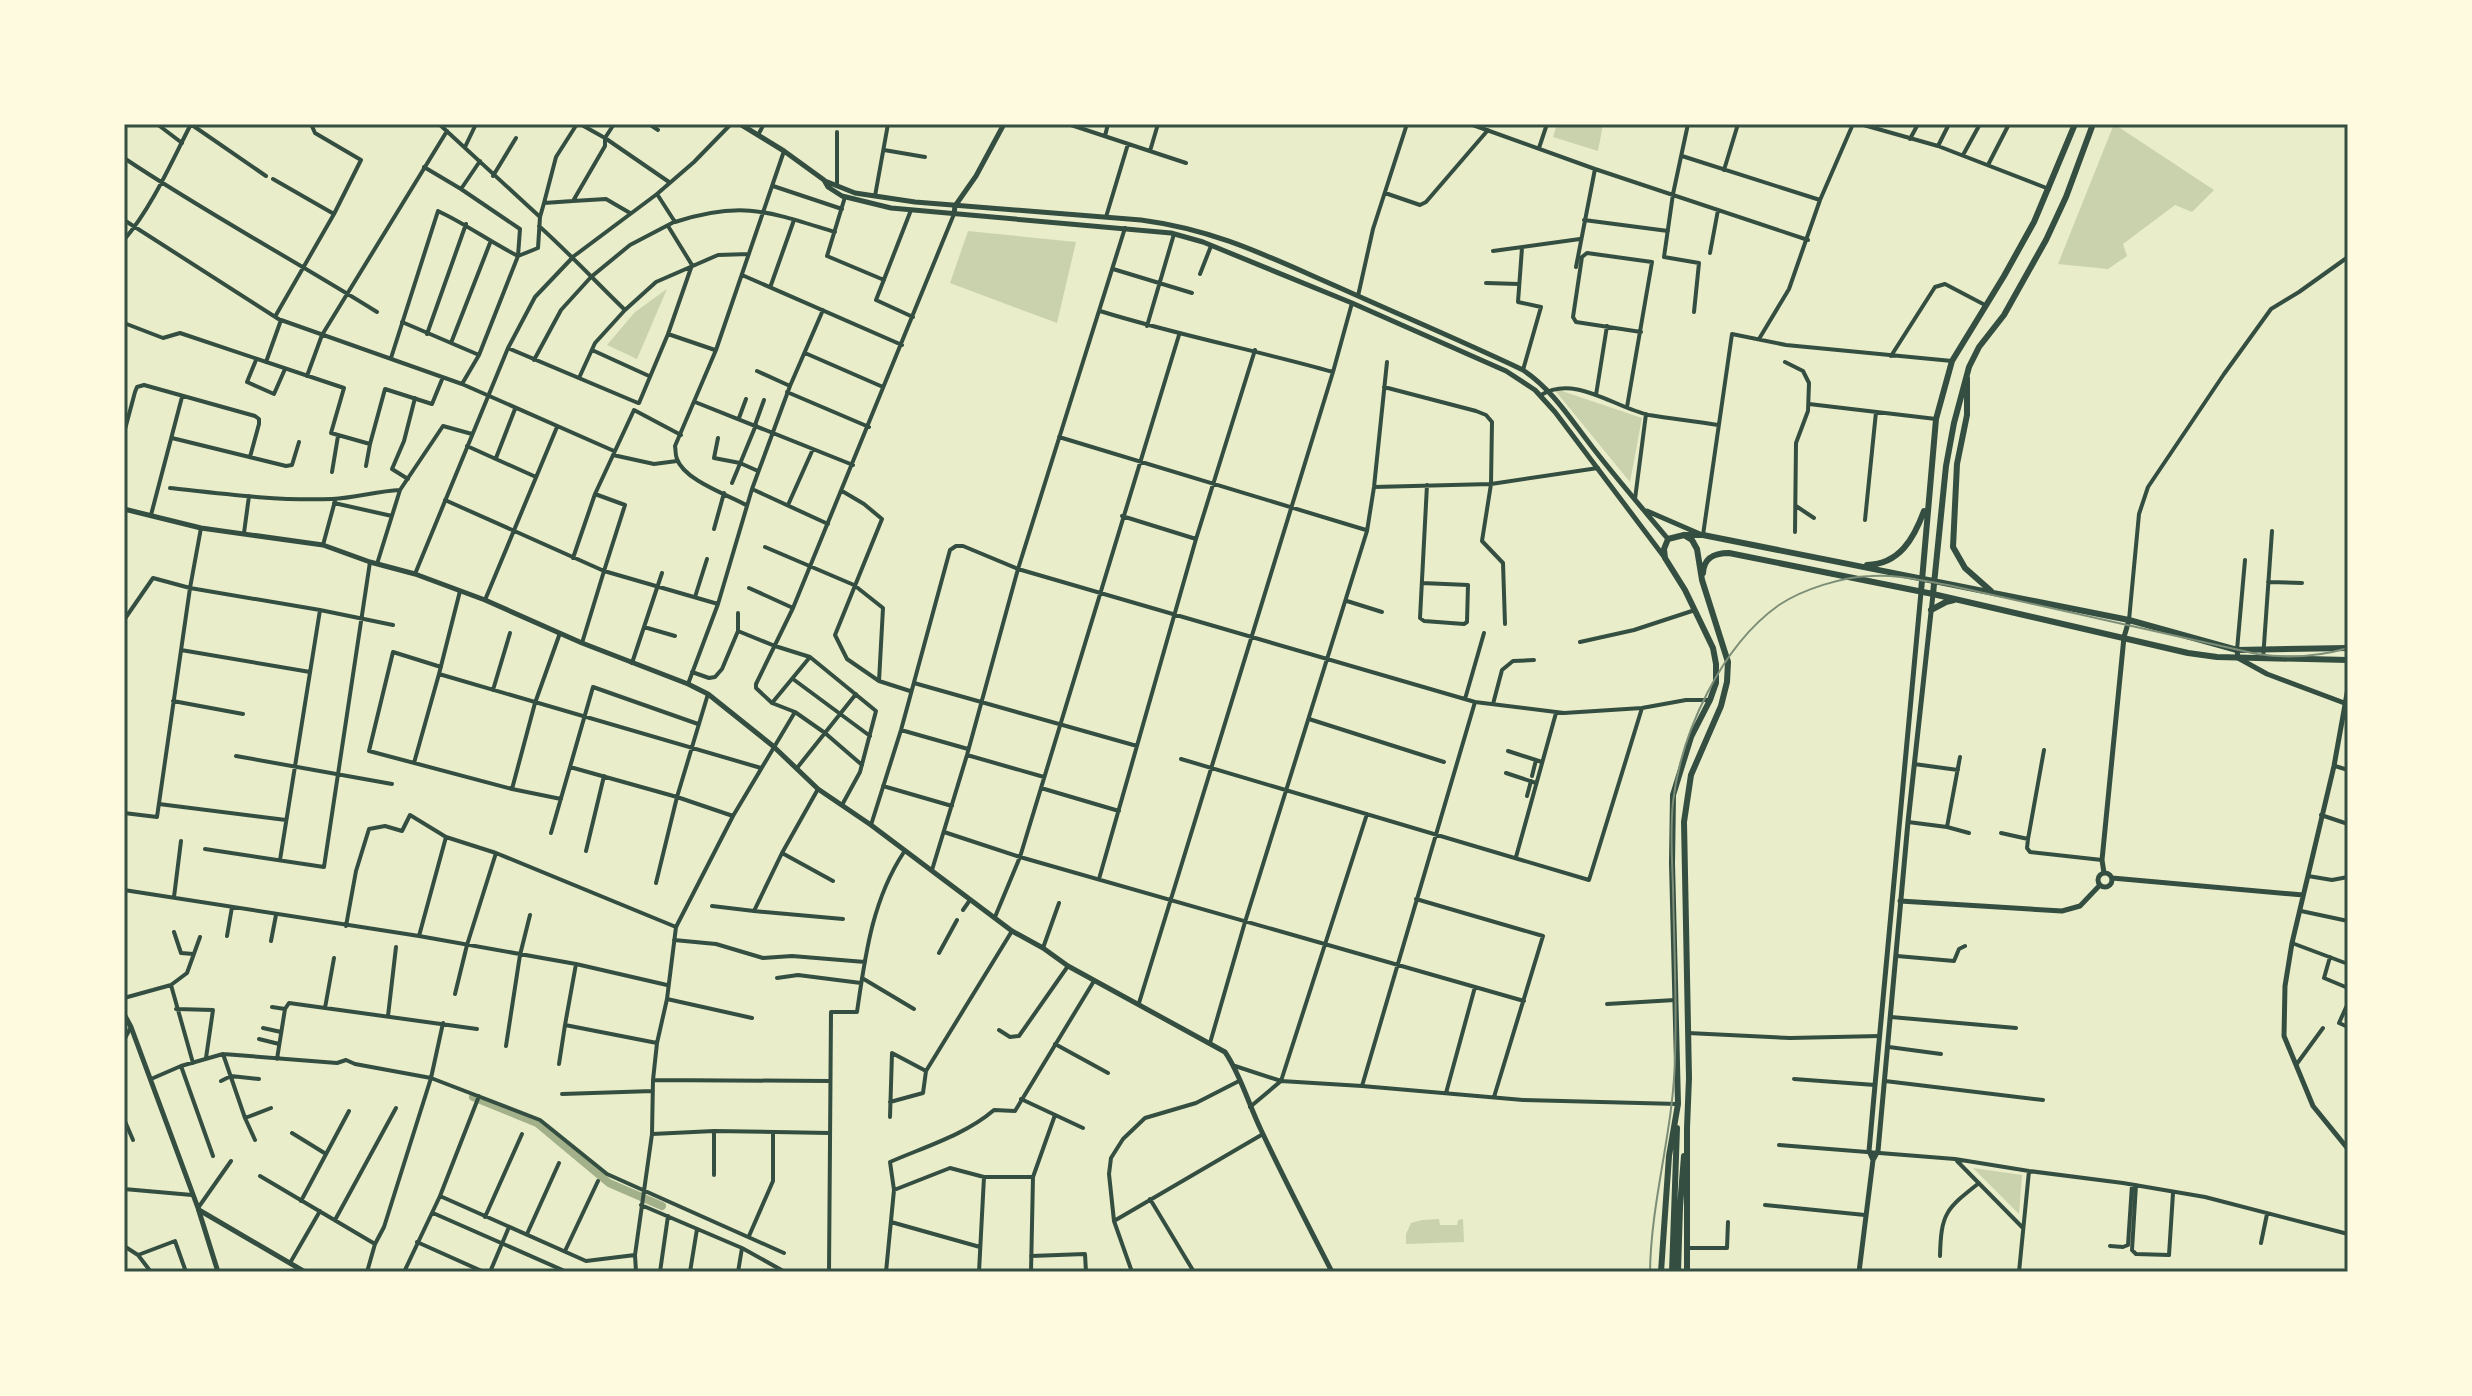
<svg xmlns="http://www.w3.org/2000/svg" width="2472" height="1396" viewBox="0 0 2472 1396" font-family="Commissioner,sans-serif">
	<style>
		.green { fill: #cad2ad }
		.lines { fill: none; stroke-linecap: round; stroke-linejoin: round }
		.canal { stroke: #a3b18a; stroke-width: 8 }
		.minor { stroke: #344e41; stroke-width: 4 }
		.tertiary { stroke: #344e41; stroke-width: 5 }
		.secondary { stroke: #344e41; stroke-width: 5 }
		.primary { stroke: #344e41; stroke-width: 6 }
		.rail { stroke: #7c8e77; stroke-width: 2 }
		.neatline { fill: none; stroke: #344e41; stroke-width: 3 }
	</style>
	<rect width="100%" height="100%" fill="#e9edc9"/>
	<path class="green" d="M1557,124H1603L1598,151L1553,137Z
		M2114,124L2214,190L2192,212L2175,205L2123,244L2127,256L2108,269L2058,264Z
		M968,231L1076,242L1057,323L950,283Z
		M667,289L637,359L607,345L635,312Z
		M1553,388L1642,418L1630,482Z
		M1973,1168L2022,1175L2019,1214Z
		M1439,1219L1440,1225H1457L1458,1220L1463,1219L1464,1242L1406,1244V1234L1411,1223L1422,1220Z"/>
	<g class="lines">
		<path class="canal" d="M473,1097L537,1123L609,1183L662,1206"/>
		<path class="minor" d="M157,124L182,143
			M439,124L540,217
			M580,124L605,138L614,124
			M649,124L658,130
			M731,124L694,162L657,194L675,222C743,200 769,212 835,232
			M1068,124L1186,163
			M1470,124L1595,169L1808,240
			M1688,124L1673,194L1664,257L1699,263L1694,312
			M1860,124L1938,146L2049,189
			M192,125L266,176
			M758,135L764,124
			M1105,136L1108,124
			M1910,139L1918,124
			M1938,146L1949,124
			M465,147L476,124
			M1539,148L1547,124
			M884,150L925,157
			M1150,151L1158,124
			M1963,155L1980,124
			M1682,156L1820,200
			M124,158C206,213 294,260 377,312
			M1988,165L2009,124
			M424,167L461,189L520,229L518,256L479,355L462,384
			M1724,170L1738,124
			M493,176L516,138
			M273,179L334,214L361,160L315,133L311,124
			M837,184V132
			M773,186L842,209
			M461,189L480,161
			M1385,193L1420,205L1426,202L1488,130
			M875,196L888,124
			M845,197L827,256L884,280
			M544,203L556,157L577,124
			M911,210L876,300L913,317
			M630,213L606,199L573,201L605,146V138L669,182
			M1106,217L1128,144
			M124,220L280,320
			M1584,220L1668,231
			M539,226C569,253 596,282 625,310
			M124,240C152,207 171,163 191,124
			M1522,248L1518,302L1541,307L1523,370
			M1493,251L1580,239
			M1710,253L1718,210
			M1576,267L1595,169
			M1113,269L1192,293
			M1200,274L1211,246
			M742,275L902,345
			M1486,283L1519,284
			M771,285L794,220
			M1358,296L1373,229L1407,124
			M1100,311C1177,335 1255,350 1333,372
			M276,315L334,214
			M402,322L479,355
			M124,323L163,338L180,333L344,388L331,433L370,444L366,466
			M1147,326L1174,234
			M427,334L466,224
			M668,334L715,350
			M1759,339L1789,289L1820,200L1853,124
			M451,343L490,243
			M508,348L638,403
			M592,350L649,376
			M805,353L883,387
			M1891,356L1935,287L1945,284L1985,305
			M391,358L438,211C466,224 490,242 518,256L538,248L540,217L544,203L573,201
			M256,360L247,382L274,394L285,369
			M534,360L561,310L591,277L630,245L674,222
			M266,362L281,320L462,384L614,451
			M1785,362L1803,371L1809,383L1808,411L1796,443L1795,532
			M757,371L790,386
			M307,376L322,335L447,131
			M579,378L595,343L625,310L656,282L718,255L749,254
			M1384,387L1476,411L1486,415L1492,422L1491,484L1482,541L1503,563L1505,624
			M787,392L869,427
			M1541,395C1575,374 1615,408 1649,415C1672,419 1695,421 1718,425
			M1596,395L1607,326
			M695,402L853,465
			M639,403L668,334L692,265L668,226
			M1809,404L1936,419
			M1627,407L1652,262L1587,253L1582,257L1573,317L1576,322L1641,332
			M739,418L746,399
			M755,425L764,400
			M124,433L135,392L137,387L144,385L255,416L259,419V424L250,457
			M1059,437L1366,530
			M172,438L286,466L292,465L299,442
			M718,438L714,458L740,463L758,471
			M370,444L385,389L432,404L443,377
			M467,446L536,477
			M613,455L654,464L677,461
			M496,458L515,409
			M332,472L338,436
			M408,479L392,469L404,441L415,398
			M732,483L756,425
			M1374,487L1491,484L1598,468
			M170,488C224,494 278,501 332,499C355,498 377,491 400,490L443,426L472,434
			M752,489L828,524
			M842,491L864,504L882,519L835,635L847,659L879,681L910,691
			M595,494L625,505L604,571L718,604
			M1635,499L1646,414
			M445,500L604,571L582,643
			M334,503L392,516
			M746,505C728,495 684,480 677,459C675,455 676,451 675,446L716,350L784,151
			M788,505L813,449
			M1796,506L1814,518
			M151,515L182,397
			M1122,516L1196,539
			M1865,520L1876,412
			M714,529L724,493
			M244,533L249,496
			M1703,535L1732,334L1786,345L1952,361
			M323,545L335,501
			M765,547L854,585L883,608L879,681
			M573,558L595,494L634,410L681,435
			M377,564L400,490
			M415,574L508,348L535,297L574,256L657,194
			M2268,582L2302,583
			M1422,583L1468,585L1467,622L1464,624L1424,621L1420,618L1427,485
			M749,588L793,608
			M460,591L439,674L761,768
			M695,597L707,559
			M485,600L557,427
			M1347,601L1382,612
			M738,613V631L775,646L810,657L876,711L860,772L842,805
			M124,620L153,578L190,588L320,610L393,625
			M2129,620L2139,514L2148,487L2224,374L2271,309L2299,292L2348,257
			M644,627L675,636
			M1580,642L1634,630L1695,610
			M181,650L310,672
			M2237,650L2245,560
			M2263,659L2272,531
			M632,663L662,573
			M441,667L393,652L369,751L512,789L561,799
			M692,672L709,678L715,677L722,669L738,631
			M793,679L870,736
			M914,683L1137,746
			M688,684L718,604L752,489L790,386L823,310
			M493,690L510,633
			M1465,699L1484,633
			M173,701L243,714
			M772,703L810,657
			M1493,704L1502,670L1513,661L1534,660
			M795,712L772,703L756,688V684L793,608L954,214
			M1309,719L1444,762
			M901,730L968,749
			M1508,751L1542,762
			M967,755L1044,777
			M236,756L392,784
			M1181,759L1589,880L1642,708
			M414,763L439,674
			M1914,764L1958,770
			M2335,766L2348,770
			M570,767L677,797L733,816
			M797,768L856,694
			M1506,773L1536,783
			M1532,776L1536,760
			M883,786L952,806
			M1041,788L1119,811
			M512,789L535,703L560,633
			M818,789L782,853L833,881
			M1527,796L1531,781
			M159,804L286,820
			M124,813L157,817L190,588L201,528
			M2321,815L2348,824
			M1908,822L1947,827L1960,757
			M871,825L901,730L950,550L956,546H963L1018,569L1475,702L1564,713L1642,708L1686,700H1710
			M1947,827L1969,833
			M944,832L1020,857L1524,1001
			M551,833L593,687L698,724
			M2001,833L2028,839L2027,848L2030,852L2102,860
			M2028,839L2044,750
			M205,849L324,867L370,562
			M586,851L604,776
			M1516,857L1556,713
			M280,860L320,610
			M932,870L967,755L1018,569L1125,228
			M2308,876L2332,880L2348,877
			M1099,879L1196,539L1255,350
			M656,883L677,797L708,694
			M124,890L419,936L576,964
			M174,897L181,841
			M1416,899L1543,936L1494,1097
			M712,906L754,911L782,853
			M963,910L970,900
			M754,911L843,919
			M2301,911L2348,921
			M995,917L1020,857L1179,335
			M346,926L356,871L369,829L385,826L402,831L410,815L446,837L496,853L676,927
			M174,932L181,953L193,954
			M227,936L232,907
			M419,936L446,837
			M674,940L716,944L763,958L792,956L865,962
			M271,941L276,915
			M2292,943L2348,964
			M1043,948L1059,903
			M939,953L957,920
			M1897,956L1954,961L1959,949L1965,946
			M2330,957L2324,978L2348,988
			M777,978L798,975L861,983
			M862,978L914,1009
			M171,985L193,1063
			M455,994L467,945L496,853
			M124,998L171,985L187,973L200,937
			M667,999L752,1018
			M1139,1003L1333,372L1352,303
			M2348,1003L2339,1023L2348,1027
			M1607,1004L1675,1000
			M272,1007L285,1009L289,1003L477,1029
			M325,1008L334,958
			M176,1009L213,1010L206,1058
			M388,1016L396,947
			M1891,1017L2016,1028
			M263,1028L281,1032
			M999,1030L1010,1037L1019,1036L1068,966
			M1688,1033L1790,1038L1880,1036
			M259,1039L279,1044
			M124,1040L131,1027
			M657,1043L565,1025L576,964L667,985
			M1210,1043L1245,922L1367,531L1374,487L1387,362
			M1055,1044L1108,1073
			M506,1046L520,955L530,915
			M1889,1047L1941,1054
			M223,1054L245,1118L255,1140
			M277,1059L285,1009
			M559,1064L565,1025
			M2296,1065L2323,1028
			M181,1066L223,1054L337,1063L346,1060L355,1064L431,1078L540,1120L607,1174L784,1253
			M1235,1066L1281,1081L1367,814
			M151,1079L181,1066L213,1156
			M1794,1079L1875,1085
			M653,1080L830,1081
			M221,1081L231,1076L259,1079
			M1885,1081L2043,1100
			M1362,1086L1475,702
			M1446,1093L1475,987
			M562,1094L653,1091
			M479,1096L440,1196L586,1261L635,1255
			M1021,1099L1083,1128
			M890,1102L923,1093L926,1071
			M1250,1107L1281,1081L1362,1086L1523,1100L1678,1104
			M890,1117L892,1053L926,1071L1012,931
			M245,1118L271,1108
			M124,1119L133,1140
			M292,1133L326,1154
			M652,1134L714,1131L829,1133
			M1779,1145L1955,1159L2029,1171L2123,1183L2205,1197L2348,1234
			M1957,1161L2023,1228
			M714,1175V1131
			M260,1176L375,1244
			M1033,1177L1055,1115
			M2136,1185L2132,1250L2136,1254L2169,1255L2173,1193
			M124,1189L192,1195
			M894,1190L950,1168L984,1177H1033L1031,1272
			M1150,1199L1194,1272
			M301,1201L349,1111
			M641,1205L742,1248L785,1272
			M1765,1205L1865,1215
			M198,1208L231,1161
			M433,1213L567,1272
			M485,1217L522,1134
			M335,1220L396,1108
			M1114,1221L1263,1134
			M891,1222L980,1247
			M527,1234L559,1163
			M749,1236L773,1181V1132
			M417,1242L484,1272
			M2261,1243L2267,1214
			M124,1246L138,1255L151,1272
			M2110,1246L2123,1247L2128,1245L2132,1185
			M1687,1248H1727L1728,1222
			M565,1251L598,1181
			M138,1255L175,1241L186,1272
			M1031,1256L1085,1254L1086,1272
			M1940,1256C1941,1213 1946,1209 1979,1183
			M290,1263L320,1211
			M367,1272L375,1244L384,1227L431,1078L443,1023
			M404,1272L440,1196
			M490,1272L509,1227
			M636,1272L635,1255L652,1134L653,1080L657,1043L667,999L676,927L733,816L795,712L825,733L862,765
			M660,1272L668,1216
			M690,1272L697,1229
			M738,1272L742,1248
			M829,1272L831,1012H857C865,957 872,900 904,852
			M886,1272L894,1190L890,1162C924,1147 965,1135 994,1110L1015,1111L1094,981
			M979,1272L984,1177
			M1132,1272L1114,1221L1109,1174L1111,1158L1123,1139L1145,1118L1196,1103L1239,1081
			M2019,1272L2029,1171"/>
		<path class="tertiary" d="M954,214L955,206L976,176L1004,124
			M2237,650L2238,658L2267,674L2347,704
			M2348,688L2334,766L2292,943L2285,986L2284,1036L2313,1106L2348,1149
			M2104,873L2102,860L2124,637L2129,620
			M2098 880a7 7 0 1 1 14 0a7 7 0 1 1-14 0Z
			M2112,878L2303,895
			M1900,901L2062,911L2080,906L2100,885
			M199,1210L305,1272"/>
		<path class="secondary" d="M740,124L784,151L824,180L828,187L842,196L891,208L1171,233L1203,242L1352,303L1506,371L1535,390L1555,412L1665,558
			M825,181L855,193L915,202L1141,220C1217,230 1269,257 1338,287C1400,315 1462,341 1523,370C1553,390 1571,420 1593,448C1617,479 1643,509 1668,539
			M124,509L201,528L323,545L370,562L415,574L485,600L582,643L688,684L708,694L773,746L818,789L871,825L1012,931L1043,948L1068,966L1225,1052C1241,1075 1249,1106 1262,1132C1284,1179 1308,1225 1332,1272
			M1647,511L1700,534
			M124,1014L131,1027L198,1208L218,1272
			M1873,1160L1869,1151L1875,1085L1921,592
			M1859,1272L1873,1160L1878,1151L1908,822L1933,594"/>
		<path class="primary" d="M1967,378V415L1957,464L1953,547L1965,568L1991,591
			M1684,535L1692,540L1697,549L1702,580L1728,662L1727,682L1721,706L1691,775L1684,822L1689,1078L1687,1128V1272
			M1867,565C1900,564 1914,538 1924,511
			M1703,573C1704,557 1715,553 1729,553L1933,594L2188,653L2217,657L2348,660
			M1921,592L1936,419L1952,361L2004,276L2034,222L2075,124
			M1933,594L1946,466L1954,423L1969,367L1979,347L2004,315L2046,240L2066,197L2093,124
			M1931,610L1946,602L1954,600
			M1661,1272L1669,1156L1678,1104L1672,863L1673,795L1691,737L1710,700L1716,683V664L1713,648L1685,590L1665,558L1664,549L1668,539L1684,535H1703L2129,620L2237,650L2348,648
			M1672,1272L1677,1128
			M1678,1272L1680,1207L1684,1156"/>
		<path class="rail" d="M1650,1272C1651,1199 1674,1129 1675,1056C1677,1000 1674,943 1673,887C1672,859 1670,830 1673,802C1681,733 1721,646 1779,605C1803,589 1842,577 1871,576C1897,574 1923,581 1948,585L2257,654C2289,659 2317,657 2348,648"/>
	</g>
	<rect width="2472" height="1396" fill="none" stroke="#fefae0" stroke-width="252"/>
	<rect x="126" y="126" width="2220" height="1144" class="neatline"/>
</svg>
